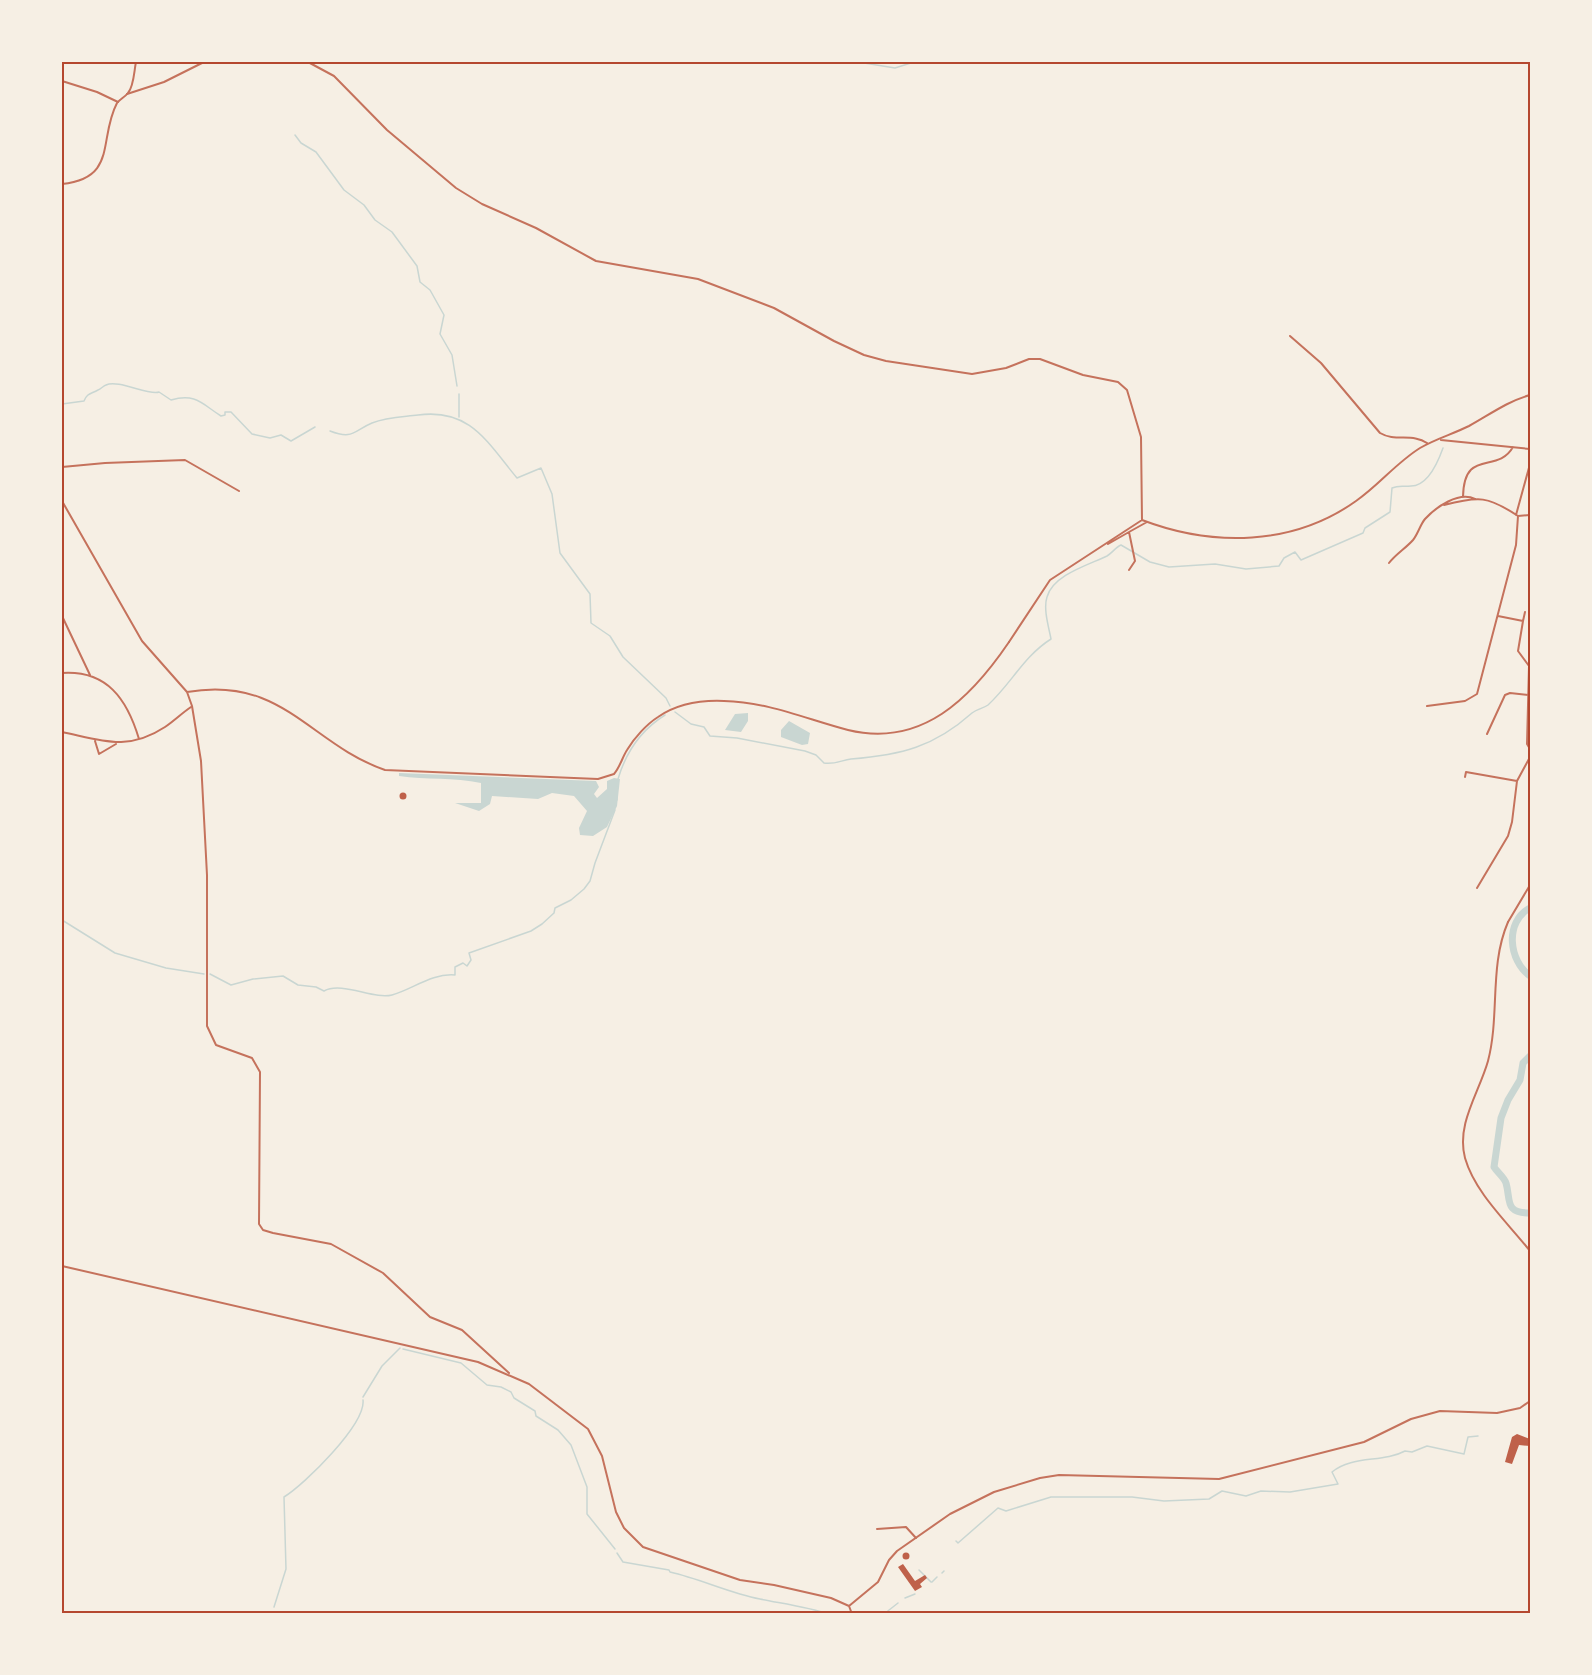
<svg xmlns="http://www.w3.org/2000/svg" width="1592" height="1675" viewBox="0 0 1592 1675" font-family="Montserrat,sans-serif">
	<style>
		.water { fill: #c9d6d2 }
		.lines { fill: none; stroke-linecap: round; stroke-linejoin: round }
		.stream { stroke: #c9d6d2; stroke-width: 1.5 }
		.river { stroke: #c9d6d2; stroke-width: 7 }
		.building { fill: #bf614a }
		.minor { stroke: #c5725c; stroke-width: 2 }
		.tertiary { stroke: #c5725c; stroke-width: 2 }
		.neatline { fill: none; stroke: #b5482f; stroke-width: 2 }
	</style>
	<rect width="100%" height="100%" fill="#f6efe4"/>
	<path class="water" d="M748,713V721L741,732L725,730L735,714Z
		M789,721L810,733L808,744L802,745L781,737V730Z
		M399,773L596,781L599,787L594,794L597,798L607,789V781L614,778L620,779L617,806L607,827L593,836L580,835L579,828L587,811L574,796L552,793L538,799L492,796L490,804L479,811L455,803H481V783C454,777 426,780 399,776Z"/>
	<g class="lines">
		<path class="stream" d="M858,62L895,68L914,62
			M295,135L301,143L316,152L344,190L364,205L375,220L392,232L417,266L420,282L430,290L444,315L440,334L452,355L457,386
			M459,394V417
			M62,404L84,401C87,393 91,394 98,390C101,389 103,386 106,385C118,379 149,396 159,392L171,400C196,393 202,404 221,416L225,415V412H231L252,434L270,438L281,435L291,441L315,427
			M330,431C353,440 353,431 372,423C387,417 402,417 418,415C470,408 487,442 517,478L541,468L552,494L560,553L590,594L591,623L610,636L623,657L666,698L670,706
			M675,712L691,724L704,727L710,736L737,738L805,751L816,755L824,763C834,765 842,760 851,759C901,755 934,747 972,713C977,709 984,708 988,705C1011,684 1024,656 1051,639C1049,628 1043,609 1047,597C1053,575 1088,565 1107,556C1112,553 1116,547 1121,545L1150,562L1169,567L1215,564L1246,569L1279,566L1284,558L1295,552L1301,560L1363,533L1365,528L1390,512L1392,488C1399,485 1403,487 1411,486C1428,486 1438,462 1443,448
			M618,779C626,752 641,730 665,715
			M617,800V787
			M62,920L115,953L166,968L204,974
			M210,974L231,985L253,979L283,976L298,985L316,987L324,991C342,981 374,1000 392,995C413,989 432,973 455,975V967L463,963L467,966L471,960L469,953L531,931L542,924L554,913L555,908L571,900L584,889L590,881L595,863L615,810
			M403,1349L461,1363L487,1385L501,1387L511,1392L514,1398L535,1411L536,1416L558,1430L571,1445L587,1487V1514L615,1549
			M363,1397L382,1366L400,1348
			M956,1541L958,1543L998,1508L1006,1511L1051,1497H1132L1164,1501L1209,1499L1222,1491L1246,1496L1261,1491L1290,1492L1338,1484L1332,1472C1352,1455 1383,1463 1405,1451L1412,1452L1427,1446L1464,1454L1468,1437L1478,1436
			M617,1553L623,1562L669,1570L670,1572C701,1579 729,1593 760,1599C779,1603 809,1607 828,1614
			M919,1570L931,1582
			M942,1573L944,1571
			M932,1582L937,1577
			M905,1598L915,1594
			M274,1607L286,1569L284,1497C304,1485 366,1424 363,1400
			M884,1614L898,1603"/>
		<path class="river" d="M1530,908C1504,922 1509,961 1530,976
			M1530,1056L1523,1063L1520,1080L1508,1100L1501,1118L1494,1167C1497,1172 1504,1177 1506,1183C1511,1200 1504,1213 1530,1213"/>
	</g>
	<path class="building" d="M399.5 796a3.5 3.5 0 1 1 7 0a3.5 3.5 0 1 1-7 0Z
		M1517,1434L1530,1439V1446L1519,1445L1512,1464L1505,1462L1512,1437Z
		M902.5 1556a3.5 3.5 0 1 1 7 0a3.5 3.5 0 1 1-7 0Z
		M903,1564L915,1581L925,1575L927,1578L920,1584L922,1587L915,1591L898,1567Z"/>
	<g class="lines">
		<path class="minor" d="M308,62L334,76L387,130L456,188L482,204L536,228L596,261L698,279L774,308L834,341L864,355L886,361L972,374L1006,368L1029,359H1040L1083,375L1118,382L1127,390L1141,437L1142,520
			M62,81L97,92L118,102
			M127,94L164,82L204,62
			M1290,336L1321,363L1380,433C1395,442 1413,433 1427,443
			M1441,440L1530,449
			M62,467L105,463L185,460L239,491
			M1463,497C1464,447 1497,475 1513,447
			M1444,505C1479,496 1488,496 1518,516L1530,515
			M1516,515L1530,464
			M1108,544L1129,532
			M1389,563C1396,554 1406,548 1413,540C1418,534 1420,525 1425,519C1436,507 1459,491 1475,499
			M1129,570L1135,561L1129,532L1147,522
			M62,616L90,675
			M1498,616L1523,621L1518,651L1529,666L1527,744L1530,749
			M1523,621L1525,612
			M1009,642L1050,580L1142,520C1213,547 1293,546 1356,501C1379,485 1396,463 1420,448C1435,439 1453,434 1469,426C1489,415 1508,401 1530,395
			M62,673C107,670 127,699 139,739
			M1427,706L1465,701L1477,694L1516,545L1518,516
			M62,732C101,740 127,752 165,727C174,721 182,713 191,707
			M1487,734L1505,695L1510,693L1528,695
			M95,741L99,754L116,744
			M1465,777L1466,772L1517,781
			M1477,888L1508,836L1512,822L1517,781L1530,757
			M1508,922L1530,885
			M877,1529L906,1527L916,1538"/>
		<path class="tertiary" d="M62,184C118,178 98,139 117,103C120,99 125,97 128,93C134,86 134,71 136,62
			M62,501L142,641L187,692L192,706L201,761L207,875V1026L216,1045L252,1058L260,1072L259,1224L263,1230L273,1233L331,1244L383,1273L430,1317L462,1330L509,1373
			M187,692C282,675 310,744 385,770L598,779L614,774C620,767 622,758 627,750C634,738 647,724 658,717C677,704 701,700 724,701C768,702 806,719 848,730C922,748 971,698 1009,642
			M1508,922C1489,966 1500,1015 1488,1061C1479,1093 1456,1124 1465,1158C1475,1193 1508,1223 1530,1251
			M62,1266L478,1362L529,1384L588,1429L602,1456L616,1512L624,1528L643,1547L740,1580L774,1585L831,1598L849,1606
			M849,1606L878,1582L889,1560L897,1551L950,1514L994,1492L1040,1478L1059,1475L1219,1479L1364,1442L1411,1419L1440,1411L1497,1413L1520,1408L1530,1401
			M849,1606L852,1614"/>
	</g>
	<rect width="1592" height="1675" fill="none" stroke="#f6efe4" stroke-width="126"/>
	<rect x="63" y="63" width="1466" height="1549" class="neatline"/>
</svg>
